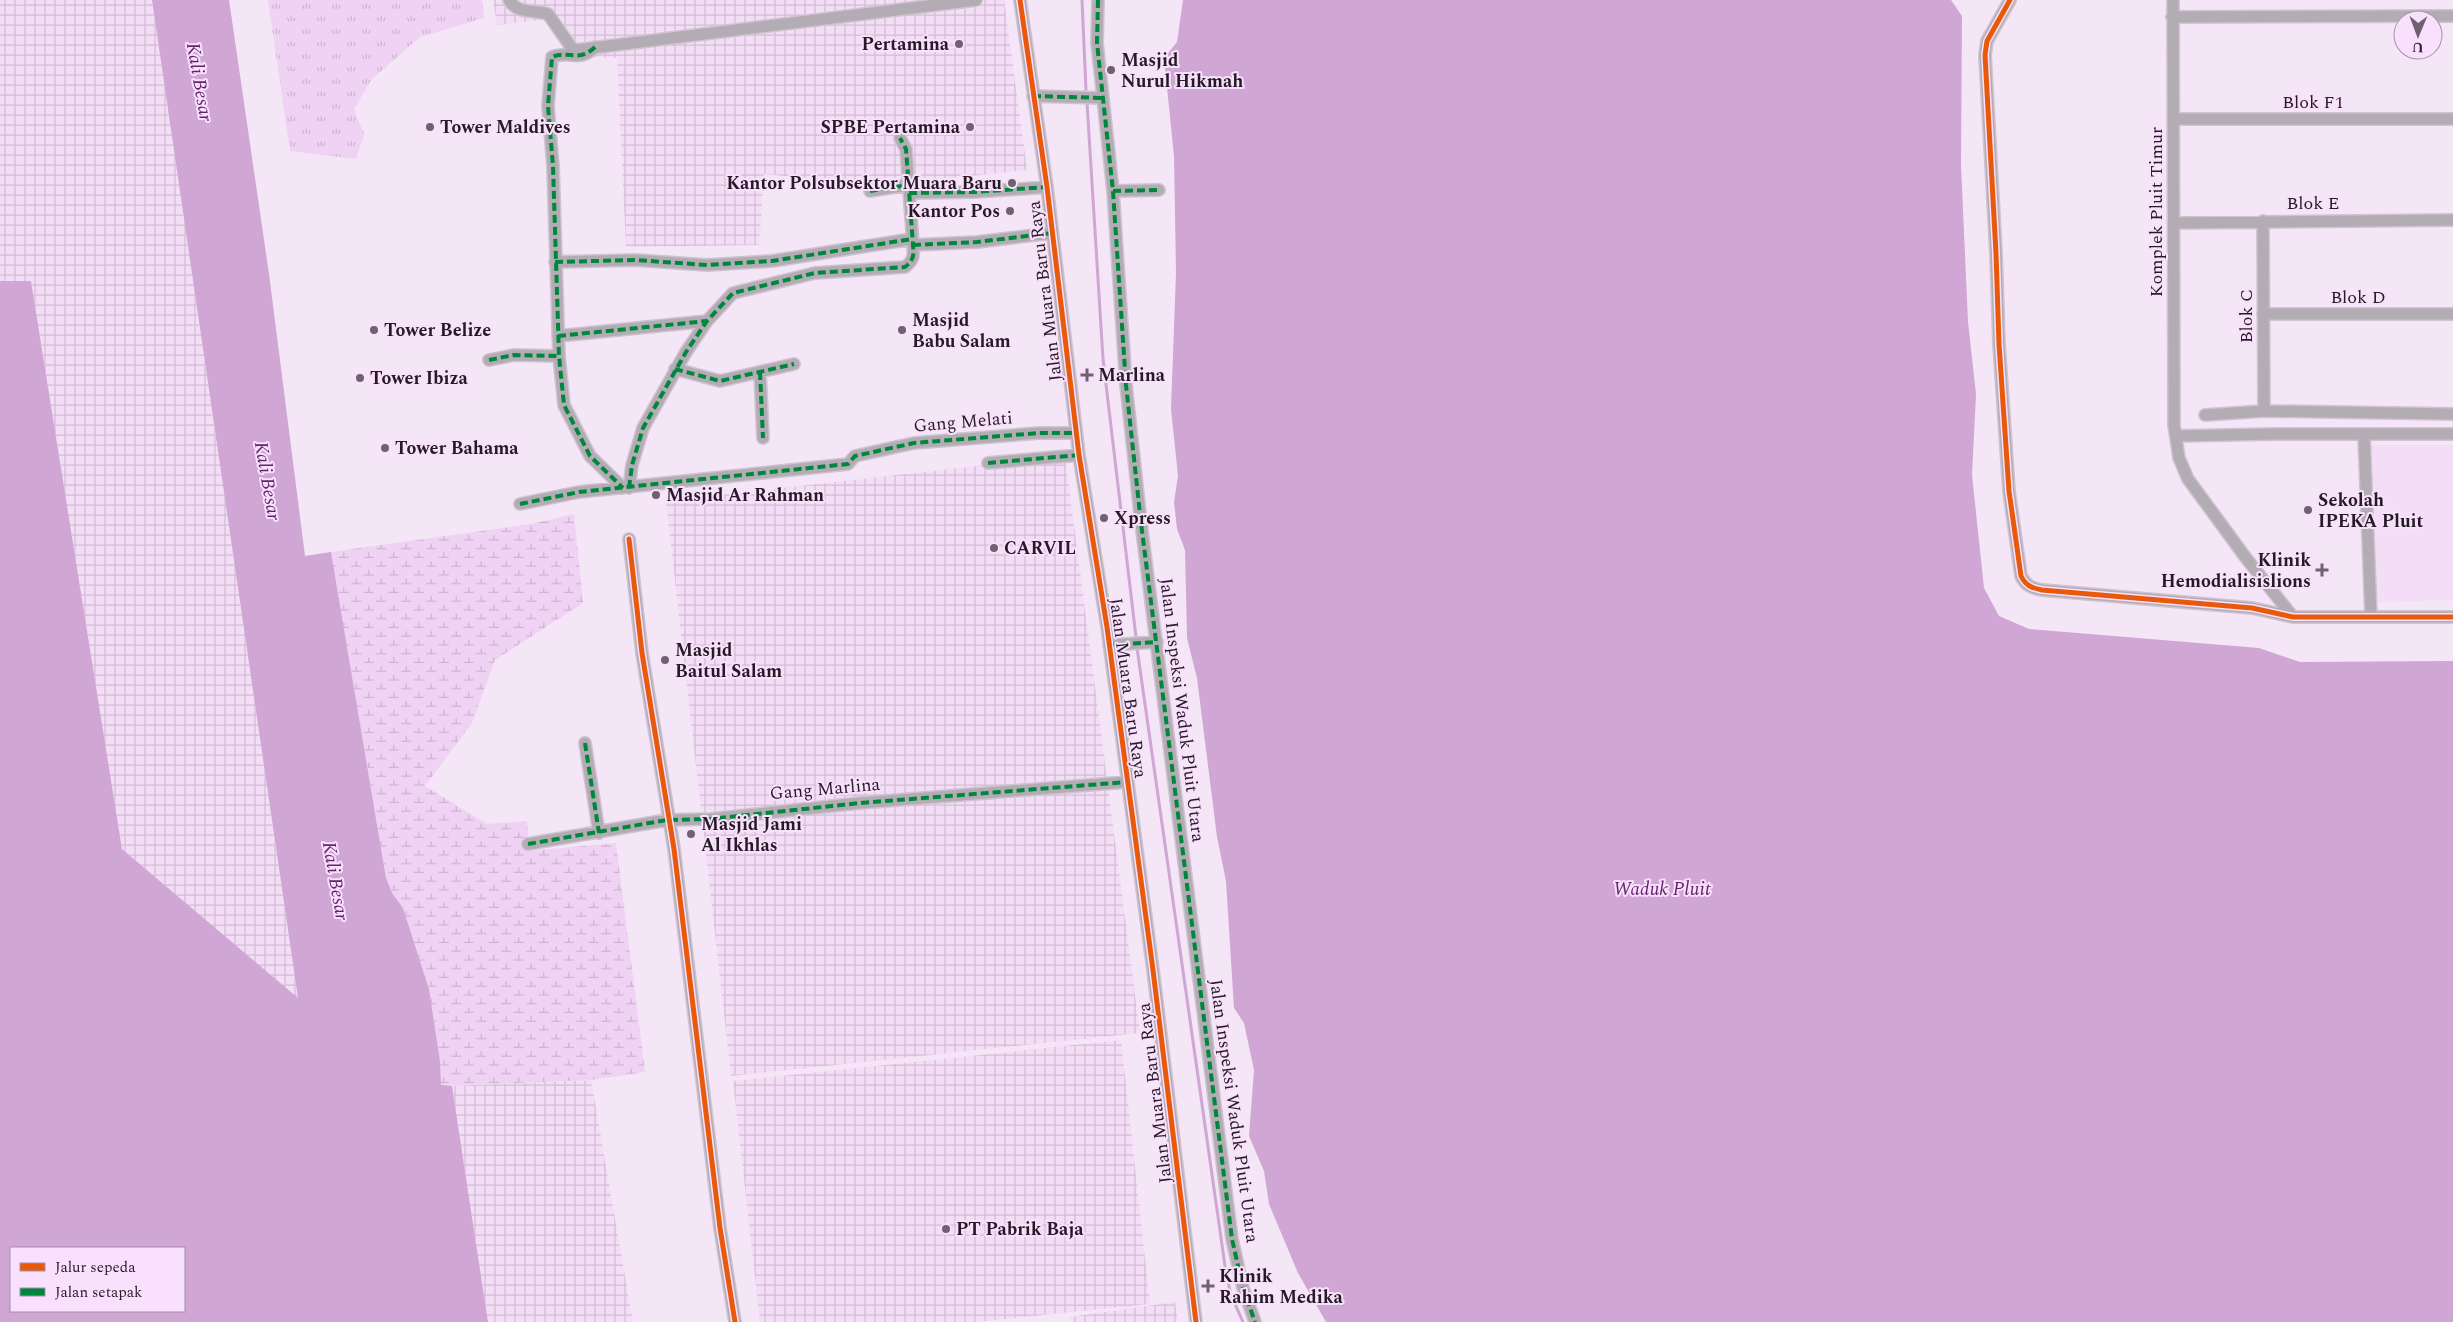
<svg xmlns="http://www.w3.org/2000/svg" width="2453" height="1322" viewBox="0 0 2453 1322" font-family="Spectral,serif">
	<style>
		.built { fill: #f4ddf7 }
		.industrial { fill: url(#industrial-grid) }
		.grass { fill: url(#grass-tufts) }
		.wetland { fill: url(#wetland-marsh) }
		.water { fill: #cfa6d4; fill-rule: evenodd }
		.lines { fill: none; stroke-linecap: round; stroke-linejoin: round }
		.stream { stroke: #cfa6d4; stroke-width: 3 }
		.minor-casing { stroke: #cec3cf; stroke-width: 14 }
		.minor { stroke: #b3acb4; stroke-width: 11 }
		.quiet { stroke: #00873e; stroke-width: 4; stroke-dasharray: 8 4; stroke-linecap: butt }
		.cycleway-casing { stroke: #f9e0fc; stroke-width: 8 }
		.cycleway { stroke: #e8590c; stroke-width: 5 }
		.poi-dot { fill: #6d626e; stroke: #f9e0fc; stroke-width: 2 }
		.labels { text-anchor: middle; dominant-baseline: central; stroke-width: 4; stroke-linejoin: round; paint-order: stroke }
		.poi-label { font-size: 18px; font-weight: bold; fill: #241b25; stroke: #f9e0fc; text-anchor: start }
		.street-label { font-size: 18px; fill: #241b25; stroke: #f9e0fc }
		.water-label { font-size: 19px; font-style: italic; fill: #64246c; stroke: #f9e0fc }
	</style>
	<defs>
		<pattern id="industrial-grid" width="8" height="8" patternUnits="userSpaceOnUse" patternTransform="scale(1.25)"><rect width="8" height="8" fill="#f4ddf7"/><path d="M0 4h8M4 0v8" fill="none" stroke="#d1bdd4"/></pattern>
		<pattern id="grass-tufts" width="24" height="20" patternUnits="userSpaceOnUse" patternTransform="scale(1.25)"><rect width="24" height="20" fill="#f0d2f4"/><path d="M3 7l-1-3M5 7V3M7 7l1-3M15 17l-1-3M17 17v-4M19 17l1-3" fill="none" stroke="#ceb4d1"/></pattern>
		<pattern id="wetland-marsh" width="20" height="14" patternUnits="userSpaceOnUse" patternTransform="scale(1.25)"><rect width="20" height="14" fill="#f0d2f4"/><path d="M1 5h8M5 5V1M11 12h8M15 12V8" fill="none" stroke="#ceb4d1"/></pattern>
	</defs>
	<rect width="100%" height="100%" fill="#f4e6f6"/>
	<path class="built" d="M2368,445H2453V600L2375,602Z"/>
	<path class="industrial" d="M0,0H152L298,999L122,849L31,281H0Z
		M493,0H1004L1027,170L923,181L854,183L764,174L759,245L626,247L617,58L568,56L549,19L497,25Z
		M1065,456L1140,1033L731,1076L666,501Z
		M1121,1040L1150,1304L976,1322H760L733,1081Z
		M591,1080L633,1322H488L452,1086Z
		M1175,1302L1178,1322H1070L1069,1317Z"/>
	<path class="grass" d="M268,0H482L484,18L420,37L371,80L354,109L364,134L356,159L290,151Z"/>
	<path class="wetland" d="M574,514L583,603L495,660L472,723L425,786L487,824L527,821L529,851L616,843L645,1072L591,1080L441,1086L440,1061L429,989L403,908L392,893L386,878L331,552L531,524Z"/>
	<path class="water" d="M152,0H229L269,274L305,556L331,552L386,878L392,893L403,908L429,989L440,1061L441,1085L452,1086L488,1322H0V281H31L122,849L298,998ZM184,1248V1311H11V1248Z
		M1183,0H1951L1962,16L1961,165L1968,322L1976,394L1972,475L1984,588L1999,616L2029,629L2259,648L2300,662L2453,661V1322H1326L1298,1273L1269,1204L1264,1171L1249,1136L1254,1070L1244,1023L1234,1008L1226,881L1217,837L1197,678L1187,638L1185,550L1177,529L1174,502L1178,476L1171,409L1176,273L1174,156L1164,58L1177,42Z"/>
	<g class="lines">
		<path class="stream" d="M1082,0L1086,90
			M1087,103L1103,359L1136,637
			M1137,648L1226,1273L1231,1295L1243,1322"/>
		<g class="minor-casing">
			<path id="minor" d="M509,0C517,14 534,10 548,14L571,47L576,50L976,0
				M1020,0L1047,187L1079,455L1107,627L1153,970L1196,1322
				M1098,0L1097,43L1113,191L1126,385L1141,523L1232,1239L1243,1288L1255,1322
				M2010,0L1987,41L1985,55L1996,253L1999,344L2009,491L2021,576C2026,586 2032,588 2042,590L2252,608L2293,617H2453
				M2173,0L2174,425L2179,458L2188,479L2246,558L2293,617
				M2172,17L2453,16
				M595,47C579,63 569,50 552,57L548,106L553,166L559,356L564,405L590,456L623,488
				M1033,96L1103,98
				M2174,119H2453
				M870,191L908,185
				M1113,191L1159,190
				M909,193L975,192L1047,187
				M2263,221L2264,411
				M2174,223L2453,220
				M913,245L977,242L1052,233
				M555,262L635,260L707,265L772,261L912,239
				M2263,314H2453
				M558,336L707,321
				M489,360L514,355L559,356
				M675,369L720,381L794,364
				M760,372L763,438
				M2205,415L2264,411L2453,414
				M2364,434L2371,617
				M2176,436L2274,434H2453
				M988,463L1079,455
				M629,488L632,465L643,428L686,352L707,321L733,293L815,273L905,267C914,260 914,255 913,245L906,149L900,138
				M520,504L579,492L848,464L855,456L914,443L1039,433H1076
				M629,539L642,653L674,849L720,1228L735,1322
				M1109,645L1157,642
				M585,743L599,833
				M528,844L667,820L710,819L860,803L1127,782"/>
		</g>
		<use href="#minor" class="minor"/>
		<path class="quiet" d="M1098,0L1097,43L1113,191L1126,385L1141,523L1232,1239L1243,1288L1255,1322
			M595,47C579,63 569,50 552,57L548,106L553,166L559,356L564,405L590,456L623,488
			M1033,96L1103,98
			M870,191L908,185
			M1113,191L1159,190
			M909,193L975,192L1047,187
			M913,245L977,242L1052,233
			M555,262L635,260L707,265L772,261L912,239
			M558,336L707,321
			M489,360L514,355L559,356
			M675,369L720,381L794,364
			M760,372L763,438
			M988,463L1079,455
			M629,488L632,465L643,428L686,352L707,321L733,293L815,273L905,267C914,260 914,255 913,245L906,149L900,138
			M520,504L579,492L848,464L855,456L914,443L1039,433H1076
			M1109,645L1157,642
			M585,743L599,833
			M528,844L667,820L710,819L860,803L1127,782"/>
		<g class="cycleway-casing">
			<path id="cycleway" d="M1020,0L1047,187L1079,455L1107,627L1153,970L1196,1322
				M2010,0L1987,41L1985,55L1996,253L1999,344L2009,491L2021,576C2026,586 2032,588 2042,590L2252,608L2293,617H2453
				M629,539L642,653L674,849L720,1228L735,1322"/>
		</g>
		<use href="#cycleway" class="cycleway"/>
	</g>
	<g class="poi-dot">
		<circle cx="959" cy="44" r="5"/>
		<circle cx="1111" cy="70" r="5"/>
		<circle cx="430" cy="127" r="5"/>
		<circle cx="970" cy="127" r="5"/>
		<circle cx="1012" cy="183" r="5"/>
		<circle cx="1010" cy="211" r="5"/>
		<circle cx="374" cy="330" r="5"/>
		<circle cx="902" cy="330" r="5"/>
		<path d="M1084.5 367.5h5v5h5v5h-5v5h-5v-5h-5v-5h5z"/>
		<circle cx="360" cy="378" r="5"/>
		<circle cx="385" cy="448" r="5"/>
		<circle cx="656" cy="495" r="5"/>
		<circle cx="2308" cy="510" r="5"/>
		<circle cx="1104" cy="518" r="5"/>
		<circle cx="994" cy="548" r="5"/>
		<path d="M2319.5 562.5h5v5h5v5h-5v5h-5v-5h-5v-5h5z"/>
		<circle cx="665" cy="660" r="5"/>
		<circle cx="691" cy="834" r="5"/>
		<circle cx="946" cy="1229" r="5"/>
		<path d="M1205.5 1278.5h5v5h5v5h-5v5h-5v-5h-5v-5h5z"/>
	</g>
	<g class="labels">
		<g class="poi-label">
			<text x="949" y="44" text-anchor="end">Pertamina</text>
			<text x="1121" y="60">Masjid<tspan x="1121" dy="21">Nurul Hikmah</tspan></text>
			<text x="440" y="127">Tower Maldives</text>
			<text x="960" y="127" text-anchor="end">SPBE Pertamina</text>
			<text x="1002" y="183" text-anchor="end">Kantor Polsubsektor Muara Baru</text>
			<text x="1000" y="211" text-anchor="end">Kantor Pos</text>
			<text x="912" y="320">Masjid<tspan x="912" dy="21">Babu Salam</tspan></text>
			<text x="384" y="330">Tower Belize</text>
			<text x="1098" y="375">Marlina</text>
			<text x="370" y="378">Tower Ibiza</text>
			<text x="395" y="448">Tower Bahama</text>
			<text x="666" y="495">Masjid Ar Rahman</text>
			<text x="2318" y="500">Sekolah<tspan x="2318" dy="21">IPEKA Pluit</tspan></text>
			<text x="1114" y="518">Xpress</text>
			<text x="1004" y="548">CARVIL</text>
			<text x="2311" y="560" text-anchor="end">Klinik<tspan x="2311" dy="21">Hemodialisislions</tspan></text>
			<text x="675" y="650">Masjid<tspan x="675" dy="21">Baitul Salam</tspan></text>
			<text x="701" y="824">Masjid Jami<tspan x="701" dy="21">Al Ikhlas</tspan></text>
			<text x="956" y="1229">PT Pabrik Baja</text>
			<text x="1219" y="1276">Klinik<tspan x="1219" dy="21">Rahim Medika</tspan></text>
		</g>
		<g class="street-label">
			<text x="2313" y="102">Blok F1</text>
			<text x="2313" y="203">Blok E</text>
			<text transform="translate(2156 212) rotate(-90)">Komplek Pluit Timur</text>
			<text transform="translate(1045 291) rotate(-97)">Jalan Muara Baru Raya</text>
			<text x="2358" y="297">Blok D</text>
			<text transform="translate(2246 316) rotate(-90)">Blok C</text>
			<text transform="translate(963 422) rotate(-5)">Gang Melati</text>
			<text transform="translate(1128 688) rotate(82)">Jalan Muara Baru Raya</text>
			<text transform="translate(1182 710) rotate(83)">Jalan Inspeksi Waduk Pluit Utara</text>
			<text transform="translate(825 789) rotate(-5)">Gang Marlina</text>
			<text transform="translate(1155 1093) rotate(-97)">Jalan Muara Baru Raya</text>
			<text transform="translate(1234 1111) rotate(82)">Jalan Inspeksi Waduk Pluit Utara</text>
		</g>
		<g class="water-label">
			<text transform="translate(199 82) rotate(80)">Kali Besar</text>
			<text transform="translate(267 481) rotate(80)">Kali Besar</text>
			<text transform="translate(335 881) rotate(80)">Kali Besar</text>
			<text x="1662" y="889">Waduk Pluit</text>
		</g>
	</g>
	<rect x="10" y="1247" width="175" height="65" fill="#f9e0fc" stroke="#a491a6"/>
	<rect x="20" y="1263" width="25" height="8" fill="#e8590c" stroke="#a491a6"/>
	<text x="55" y="1272" font-size="15" fill="#241b25">Jalur sepeda</text>
	<rect x="20" y="1288" width="25" height="8" fill="#00873e" stroke="#a491a6"/>
	<text x="55" y="1297" font-size="15" fill="#241b25">Jalan setapak</text>
	<g transform="translate(2418 35) rotate(181)"><circle r="24" fill="#f9e0fc" stroke="#a491a6"/>
	<path d="M0-4L9 19L0 12L-9 19Z" fill="#6d626e"/>
	<text y="-8" font-size="14" font-weight="bold" text-anchor="middle" fill="#241b25">U</text>
	</g>
</svg>
